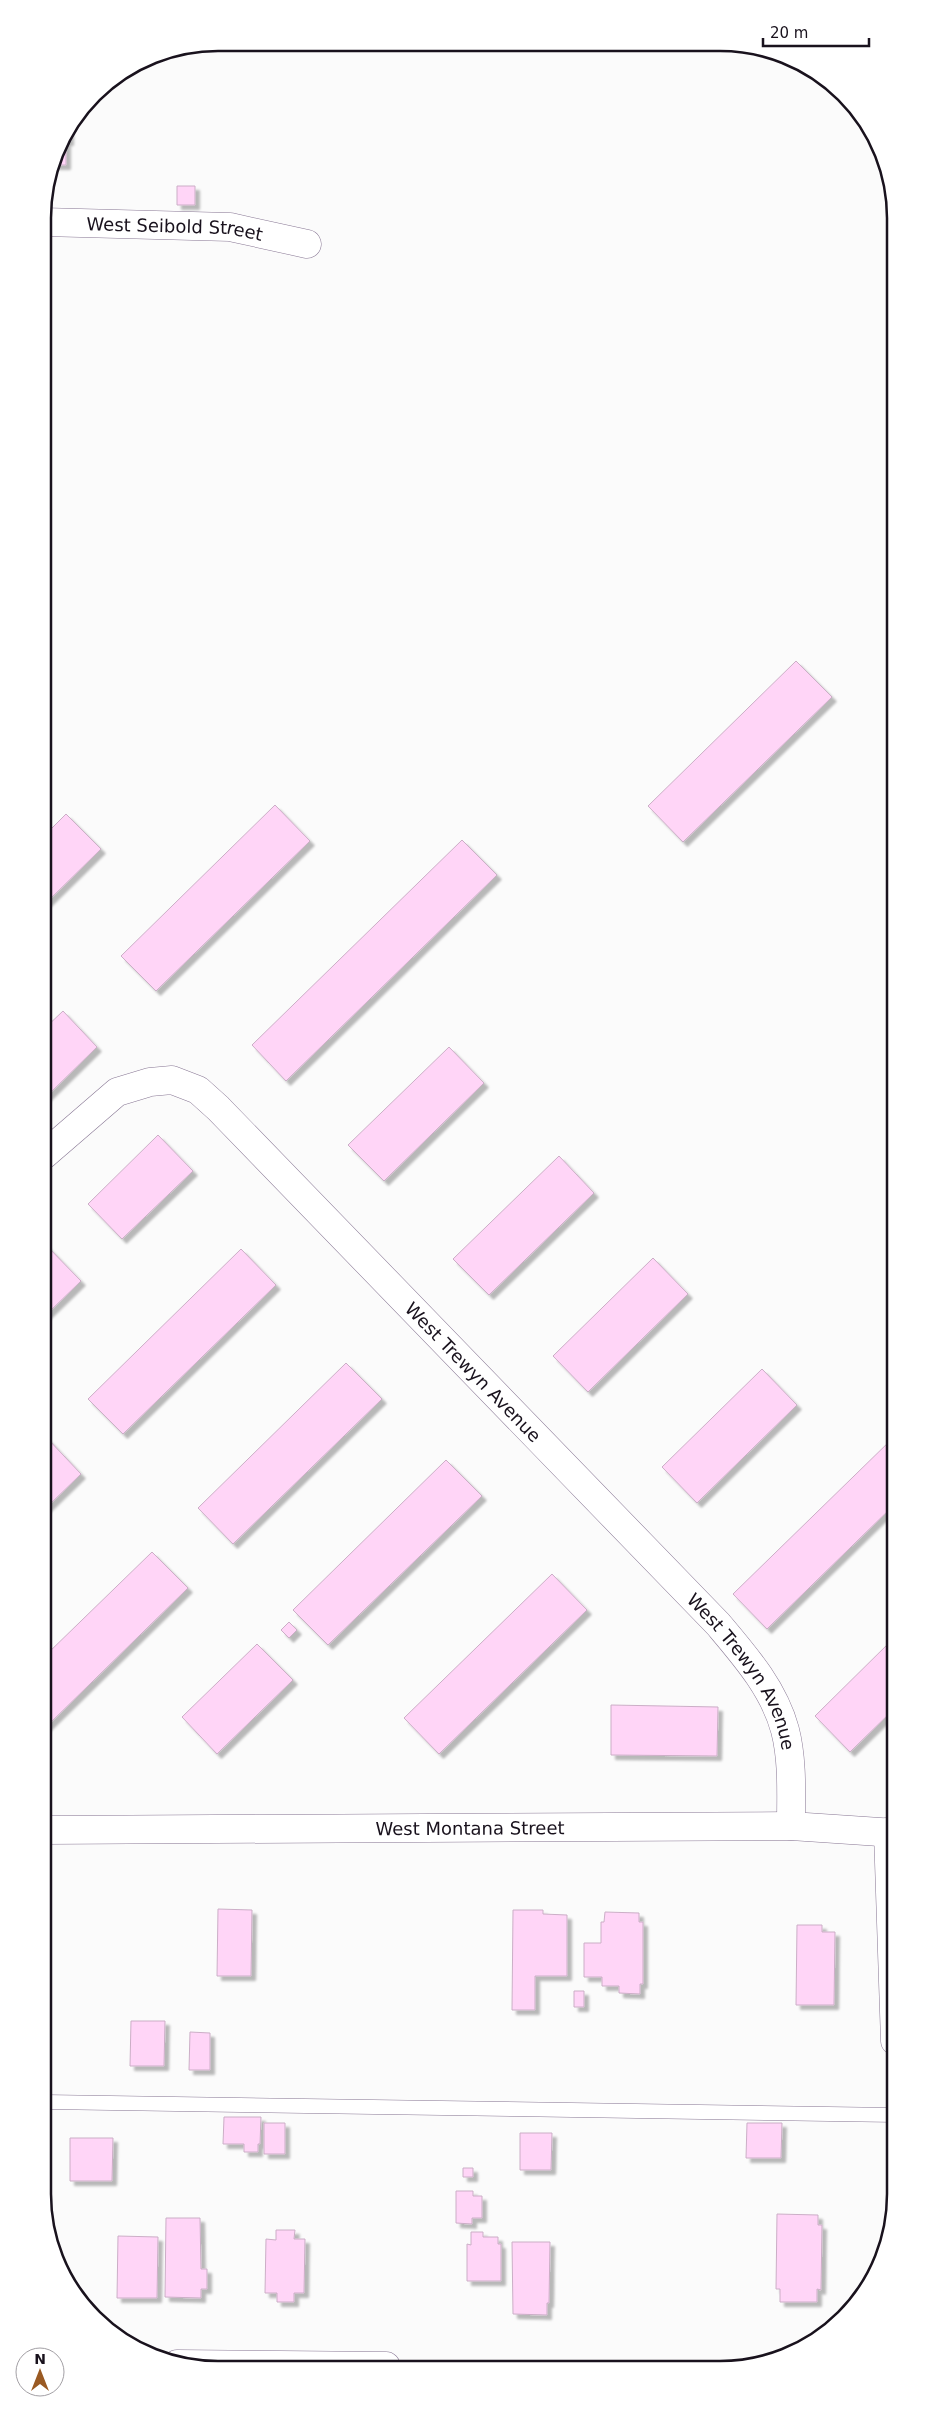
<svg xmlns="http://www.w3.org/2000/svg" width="938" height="2412" viewBox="0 0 938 2412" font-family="'DejaVu Sans',sans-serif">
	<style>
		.building { fill: #ffd5f7; stroke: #cbaec6; filter: url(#shadow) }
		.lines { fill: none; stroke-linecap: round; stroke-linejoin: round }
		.lane-casing { stroke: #887794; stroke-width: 15 }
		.street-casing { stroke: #887794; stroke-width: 29 }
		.secondary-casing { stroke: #887794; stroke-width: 29 }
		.lane { stroke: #fff; stroke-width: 14 }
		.street { stroke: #fff; stroke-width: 28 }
		.secondary { stroke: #fff; stroke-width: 28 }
		.labels { text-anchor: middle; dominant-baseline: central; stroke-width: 4; stroke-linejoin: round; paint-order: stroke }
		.street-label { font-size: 18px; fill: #19121d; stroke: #fff }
		.rim { fill: none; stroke: #19121d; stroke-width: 2.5 }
	</style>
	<defs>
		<filter id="shadow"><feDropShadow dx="4.5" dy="4.5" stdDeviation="1" flood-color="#0004"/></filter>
	</defs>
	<rect width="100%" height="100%" fill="#fbfbfb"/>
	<path class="building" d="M69,130V141H66V165H54L61,140Z
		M177,186H195V205H177Z
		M796,661L832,697L683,842L648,806Z
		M275,805L310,841L156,991L121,956Z
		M66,814L101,849L44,905V836Z
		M462,840L497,875L286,1081L252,1045Z
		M63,1011L97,1047L44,1099V1029Z
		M449,1047L484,1083L384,1181L348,1145Z
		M158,1135L193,1171L122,1239L88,1204Z
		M559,1156L594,1193L489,1295L453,1259Z
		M45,1244L81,1281L45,1316L44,1245Z
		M241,1249L276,1285L123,1434L88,1399Z
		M653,1258L688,1294L588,1392L553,1356Z
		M346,1363L382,1399L233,1544L198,1508Z
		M762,1369L797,1405L697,1503L662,1467Z
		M894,1437V1505L767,1629L733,1594Z
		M47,1438L81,1474L45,1509V1440Z
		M446,1460L482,1496L328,1645L293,1610Z
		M152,1552L188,1588L45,1728V1656Z
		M552,1574L587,1610L439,1754L404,1718Z
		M289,1622L297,1630L289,1638L281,1630Z
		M894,1638V1709L850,1752L815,1716Z
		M257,1644L293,1680L217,1754L182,1717Z
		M611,1705L718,1707L717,1756L611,1755Z
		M218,1909L252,1910L251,1976H217Z
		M513,1910H543V1914L567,1915V1976H535V2010H512Z
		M605,1912L639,1913V1922H643V1984H640V1994L619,1993V1986H602V1977H584V1943H601V1922H604Z
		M797,1925H822V1932H835L834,2005H796Z
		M574,1991H584V2007H574Z
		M131,2021H165L164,2066H130Z
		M190,2032L210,2033V2070H189Z
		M224,2117H261L260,2144H258V2152H244V2144H223Z
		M264,2123H285V2154H264Z
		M747,2123H782L781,2158H746Z
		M520,2133H552L551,2170H520Z
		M70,2138H113L112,2181H70Z
		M463,2168H473V2177H463Z
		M456,2191H473V2196H482V2218H472V2224L456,2223Z
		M777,2214L818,2215V2225H822L821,2290L817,2289V2302H780V2289H776Z
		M166,2218H200L201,2269H207V2289H201V2298L165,2297Z
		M276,2230H295L294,2239H305L304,2293H294V2302H277V2293H265L266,2239L276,2240Z
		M471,2232H483V2237H498V2244H501V2281H467V2244L471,2245Z
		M118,2236L158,2237L157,2298H117Z
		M512,2242H550L549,2303H547V2315L513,2314Z"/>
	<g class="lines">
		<g class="lane-casing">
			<path id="lane" d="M46,2102L895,2115"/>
		</g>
		<g class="street-casing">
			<g id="street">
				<path id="s1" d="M43,222L230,227L307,244"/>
				<path id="s2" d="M44,1155L117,1092L150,1082L172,1080L198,1090L218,1108L718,1624C745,1656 774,1689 785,1730C793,1761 791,1795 791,1826"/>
				<path d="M888,1832L895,2041"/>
				<path d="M177,2364L386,2366"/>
			</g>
		</g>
		<g class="secondary-casing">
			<g id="secondary">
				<path id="s3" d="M45,1830L791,1826L895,1833"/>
			</g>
		</g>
		<use href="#lane" class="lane"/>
		<use href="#street" class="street"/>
		<use href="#secondary" class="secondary"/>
	</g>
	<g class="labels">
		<g class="street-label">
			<text stroke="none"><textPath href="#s1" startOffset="132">West Seibold Street</textPath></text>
			<text stroke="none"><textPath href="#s2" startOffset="575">West Trewyn Avenue</textPath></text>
			<text stroke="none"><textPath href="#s2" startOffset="980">West Trewyn Avenue</textPath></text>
			<text stroke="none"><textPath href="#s3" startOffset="425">West Montana Street</textPath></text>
		</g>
	</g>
	<path d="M0 0H938V2412H0ZM218 51H720A167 167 0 0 1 887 218V2194A167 167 0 0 1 720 2361H218A167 167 0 0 1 51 2194V218A167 167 0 0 1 218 51Z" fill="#fff" fill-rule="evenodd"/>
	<path class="rim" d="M218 51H720A167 167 0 0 1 887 218V2194A167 167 0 0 1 720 2361H218A167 167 0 0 1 51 2194V218A167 167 0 0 1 218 51Z"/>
	<g transform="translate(40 2372)"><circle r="24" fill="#ffffff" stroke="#a3a0a5"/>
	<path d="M0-4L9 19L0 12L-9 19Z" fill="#9a5a23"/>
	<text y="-8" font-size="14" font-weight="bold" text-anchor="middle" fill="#19121d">N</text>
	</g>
	<path d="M763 38v8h106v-8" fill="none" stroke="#19121d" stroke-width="2.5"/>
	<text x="770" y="38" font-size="15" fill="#19121d" stroke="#ffffff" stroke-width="4" paint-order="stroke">20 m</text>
</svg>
